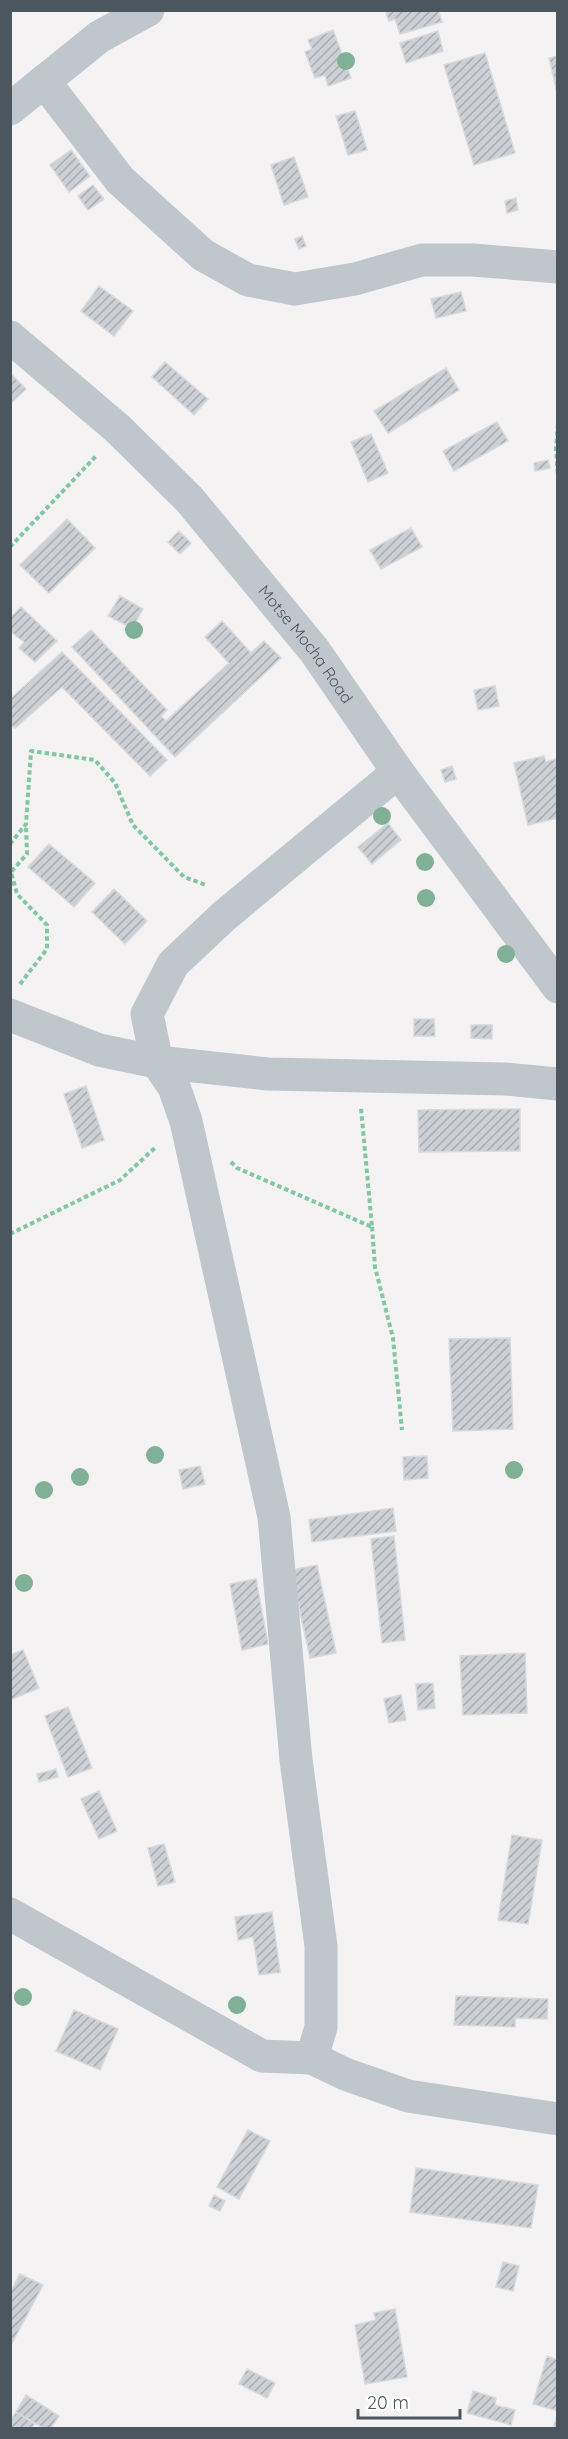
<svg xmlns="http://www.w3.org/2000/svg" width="568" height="2439" viewBox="0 0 568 2439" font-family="Quicksand,sans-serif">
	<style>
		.building { fill: url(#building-hatch); stroke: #d7d9dc; stroke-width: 1.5 }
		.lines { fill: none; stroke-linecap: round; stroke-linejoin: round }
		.path { stroke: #81c7a1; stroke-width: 4; stroke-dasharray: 4.5 3; stroke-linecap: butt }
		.minor { stroke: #bfc7cd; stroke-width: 33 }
		.tree { fill: #80b095 }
		.labels { text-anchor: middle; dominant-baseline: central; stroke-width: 4.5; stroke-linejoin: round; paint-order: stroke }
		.street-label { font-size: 16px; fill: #4b565e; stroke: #fff }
	</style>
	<defs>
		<pattern id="building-hatch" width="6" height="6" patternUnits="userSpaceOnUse" patternTransform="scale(1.5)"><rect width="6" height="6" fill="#cccfd4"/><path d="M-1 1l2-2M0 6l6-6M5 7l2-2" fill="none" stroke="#a8abaf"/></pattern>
	</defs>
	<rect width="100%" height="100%" fill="#f4f2f2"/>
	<path class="building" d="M385,10H438L442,22L400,34L395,19L389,21Z
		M333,30L351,78L328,86L325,75L315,78L305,52L312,49L308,40Z
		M438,31L443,51L406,63L400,43Z
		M485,53L515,153L474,165L444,65Z
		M558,56V97L549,58Z
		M355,111L367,150L348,155L336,116Z
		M71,150L90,176L69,192L50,165Z
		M294,157L308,197L284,205L271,165Z
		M93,185L104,199L88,210L78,196Z
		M516,198L518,210L507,213L505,201Z
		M302,236L306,246L299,249L295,239Z
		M99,286L133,311L114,336L81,311Z
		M461,292L466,311L436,318L431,299Z
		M165,362L208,399L194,415L152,377Z
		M446,368L459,390L388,433L374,411Z
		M10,373L26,389L10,404Z
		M497,422L508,441L454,471L443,451Z
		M371,434L388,473L368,482L351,442Z
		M548,460L550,468L535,471L534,463Z
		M67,519L95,548L49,593L20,565Z
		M411,528L422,547L381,569L370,550Z
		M179,531L191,543L180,554L168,542Z
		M120,596L143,609L132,628L108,616Z
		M21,607L57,641L35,662L19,648L24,642L10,631V618Z
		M222,621L251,653L264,641L281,658L175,757L72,647L91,630L167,710L161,716L166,721L229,663L205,637Z
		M62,652L167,760L150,776L62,687L15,728L10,724V699Z
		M495,686L499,706L478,710L474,690Z
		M544,756L546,762L556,759L558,764V818L528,825L514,763Z
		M452,766L456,779L445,782L441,770Z
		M388,823L401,840L372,864L358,847Z
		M49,844L95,883L74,907L28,867Z
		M114,889L147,921L125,944L92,912Z
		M414,1019H434L435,1036H414Z
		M471,1025H492V1039L471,1038Z
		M86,1086L104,1140L82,1148L64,1094Z
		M520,1109V1151L419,1152L418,1110Z
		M510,1338L513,1429L453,1431L449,1339Z
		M427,1456L428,1478L404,1480L403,1457Z
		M200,1466L205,1484L183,1489L179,1470Z
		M393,1508L396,1531L312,1542L309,1520Z
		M394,1536L405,1640L382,1643L371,1539Z
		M317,1565L336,1653L310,1658L291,1570Z
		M256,1579L268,1644L242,1650L230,1584Z
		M23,1650L39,1688L10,1700V1655Z
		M525,1653L527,1713L463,1715L460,1656Z
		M433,1683L435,1708L418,1710L416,1684Z
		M401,1695L406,1720L389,1723L384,1699Z
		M68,1707L92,1768L68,1777L45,1716Z
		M56,1769L58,1777L39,1782L37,1774Z
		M99,1791L117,1831L99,1839L81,1799Z
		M512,1835L542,1840L528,1924L498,1920Z
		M164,1844L175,1882L158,1886L148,1848Z
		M272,1912L280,1972L259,1975L253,1937L238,1940L235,1917Z
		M456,1996L548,1999L547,2019L515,2018V2027L454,2025Z
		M74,2010L118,2029L100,2070L56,2051Z
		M248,2130L270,2141L239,2199L217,2187Z
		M416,2168L538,2185L531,2228L410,2212Z
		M214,2195L225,2201L220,2211L209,2206Z
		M503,2262L519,2266L513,2291L496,2287Z
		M20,2274L43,2285L10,2347V2293Z
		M395,2309L407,2377L365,2384L355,2325L376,2320L374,2313Z
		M547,2356L558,2360V2411L533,2404Z
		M247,2369L275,2383L267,2398L239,2384Z
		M473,2391L496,2398L495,2405L515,2410L511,2425L467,2413Z
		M26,2395L59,2416L51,2428H43L16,2412Z
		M16,2412L35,2424L31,2428H10V2421Z
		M558,2413V2428H553Z"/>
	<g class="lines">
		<path class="path" d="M558,424L556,448L558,476
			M10,547L97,455
			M10,844L26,824L31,751L95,760L115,783L133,825L184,877L206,885
			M20,984L47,949V925L17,894L11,872L27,854L26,825
			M231,1162L237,1168L372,1227L361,1108
			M372,1227L375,1267L393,1338L402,1430
			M10,1234L120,1180L156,1147"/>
		<g class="minor">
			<path d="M44,81L120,180L203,255L248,280L295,289L355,279L422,260H473L558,267"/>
			<path d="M10,109L99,37L148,10"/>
			<path id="s1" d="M10,337L117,428L189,499L314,650L398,772L558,987"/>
			<path d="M398,772L224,916L173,964L147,1014L157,1062L174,1087L186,1121L274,1517L296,1760L321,1946V2027L312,2058L345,2074L408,2096L558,2119"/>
			<path d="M10,1015L99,1050L157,1062L268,1074L505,1079L558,1084"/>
			<path d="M10,1914L262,2056L312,2058"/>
		</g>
	</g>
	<g class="tree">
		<circle cx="346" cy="61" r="9"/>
		<circle cx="134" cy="630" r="9"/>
		<circle cx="382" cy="816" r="9"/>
		<circle cx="425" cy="862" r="9"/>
		<circle cx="426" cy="898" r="9"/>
		<circle cx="506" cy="954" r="9"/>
		<circle cx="155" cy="1455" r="9"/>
		<circle cx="514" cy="1470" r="9"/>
		<circle cx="80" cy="1477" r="9"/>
		<circle cx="44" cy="1490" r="9"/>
		<circle cx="24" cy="1583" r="9"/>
		<circle cx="23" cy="1997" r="9"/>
		<circle cx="237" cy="2005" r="9"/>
	</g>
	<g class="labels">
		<g class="street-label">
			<text stroke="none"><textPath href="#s1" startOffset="428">Motse Mocha Road</textPath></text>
		</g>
	</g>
	<rect width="568" height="2439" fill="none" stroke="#4b565e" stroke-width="24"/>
	<path d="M358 2409v9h102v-9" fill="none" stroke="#4b565e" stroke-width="3"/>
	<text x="367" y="2409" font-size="18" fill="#4b565e" stroke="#ffffff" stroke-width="4.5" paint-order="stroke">20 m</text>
</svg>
